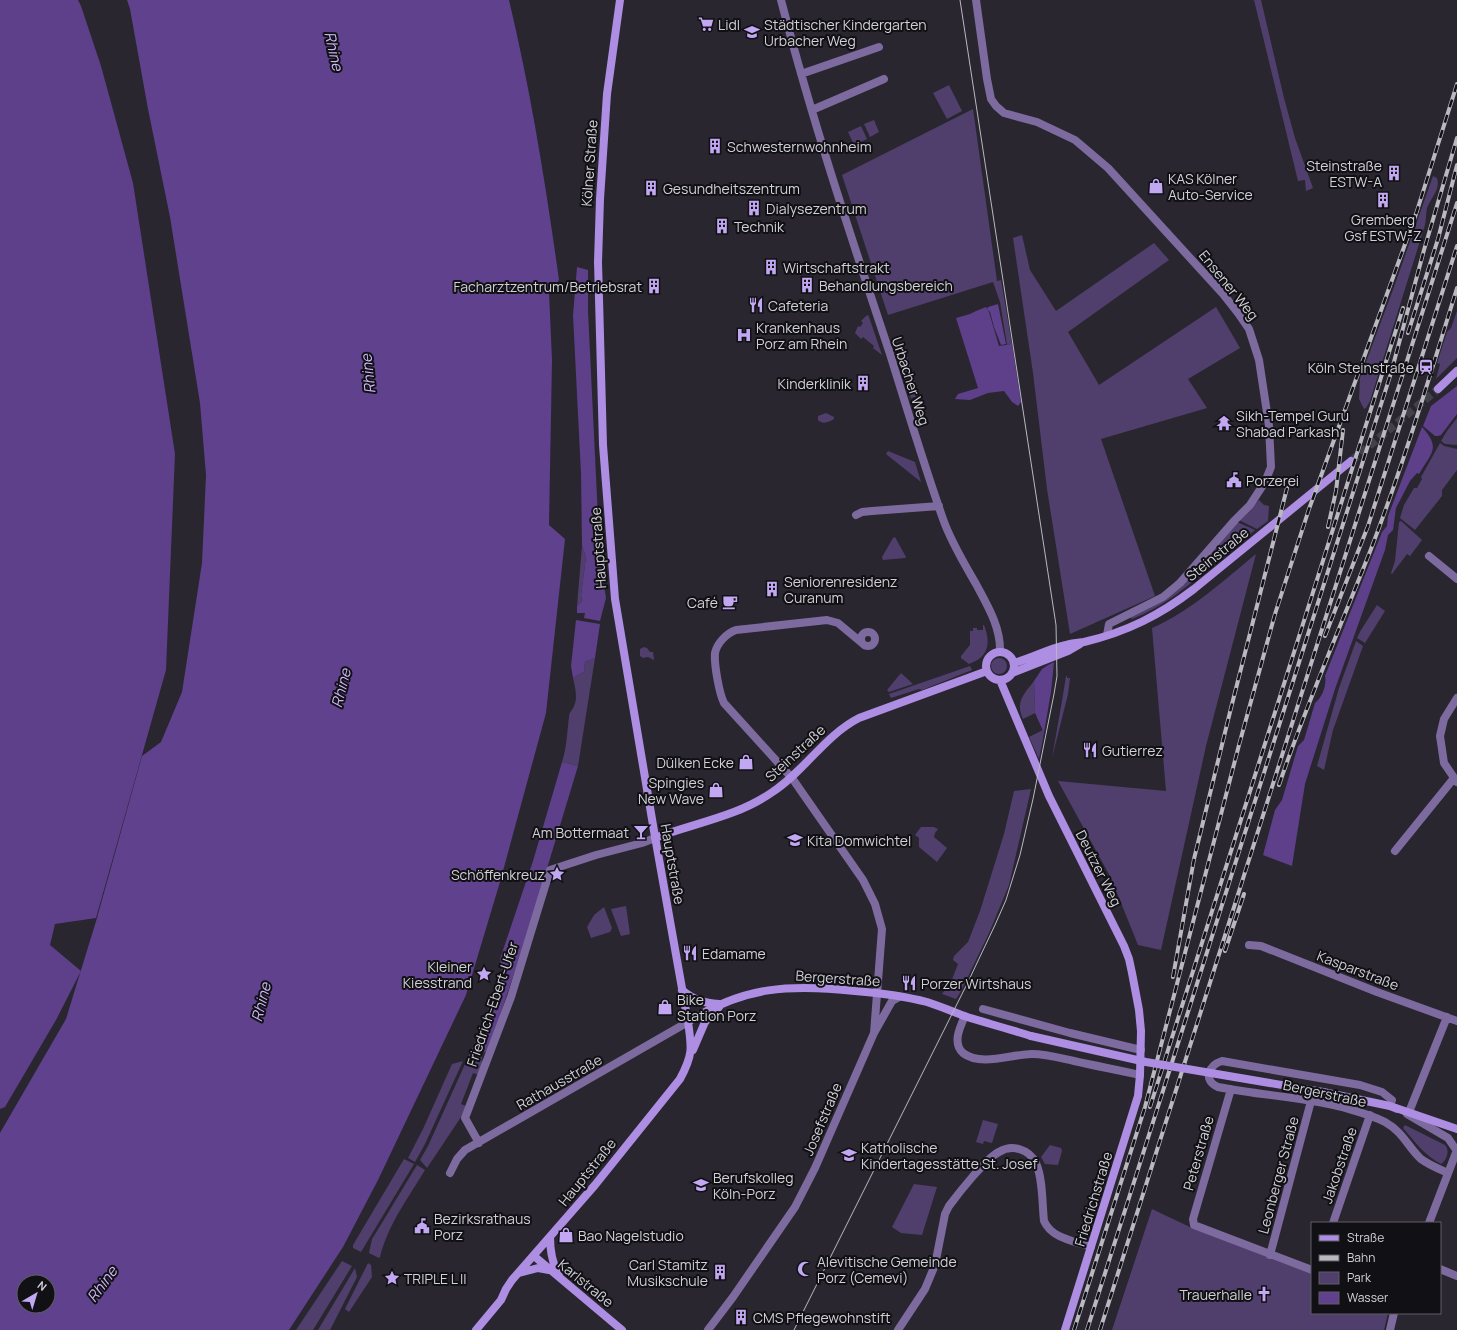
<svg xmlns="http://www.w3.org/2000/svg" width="1457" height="1330" viewBox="0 0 1457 1330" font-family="Manrope,sans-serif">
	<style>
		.green { fill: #503f6d }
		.forest { fill: #5d3f8a }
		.water { fill: #5f418d; fill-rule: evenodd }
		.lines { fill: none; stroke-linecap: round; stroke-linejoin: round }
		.secondary-tunnel { stroke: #424049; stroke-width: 8; stroke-dasharray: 8 4; stroke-linecap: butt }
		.street { stroke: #7d6a9f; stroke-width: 8 }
		.secondary { stroke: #ad8ee3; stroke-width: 8 }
		.tram { stroke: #bab8c0; stroke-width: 1 }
		.rail-casing { stroke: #bab8c0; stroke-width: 4 }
		.rail { stroke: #111014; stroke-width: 2.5; stroke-dasharray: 8; stroke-linecap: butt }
		.secondary-bridge { stroke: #ad8ee3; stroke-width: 8 }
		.labels { text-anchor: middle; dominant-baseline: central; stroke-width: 4; stroke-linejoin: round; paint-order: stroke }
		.poi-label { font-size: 14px; fill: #d2d0d7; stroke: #111014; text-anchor: start }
		.street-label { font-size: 14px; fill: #d2d0d7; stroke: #111014 }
		.water-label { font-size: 15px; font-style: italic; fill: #cdb7f7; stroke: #111014 }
	</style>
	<rect width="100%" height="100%" fill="#292630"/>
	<path class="green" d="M1254,0H1261L1284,98L1295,138L1313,188L1306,191L1305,180L1298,181Z
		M949,85L962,111L947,119L933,93Z
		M973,109L997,281L1001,280L1012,344L1007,345L1000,302L993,282L888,315L842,175Z
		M874,120L879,132L870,137L864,124Z
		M861,126L867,139L854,145L848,132Z
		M1433,176L1437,178C1441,189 1430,199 1427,208C1426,213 1426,219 1425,225L1370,401L1366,408L1364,409L1359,399L1360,378L1394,287Z
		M1022,235L1030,270L1056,311L1154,243L1169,260L1068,332L1099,385L1216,307L1240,348L1188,379L1207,408L1101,439L1155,596L1070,634L1047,489L1033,373L1013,238Z
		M1457,302V358L1436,379L1440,364L1437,363L1447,332L1451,328L1457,311Z
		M868,315L869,317L882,355L873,348L874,346L863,337L861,339L855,333L858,326L860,327L863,323L861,321L866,316Z
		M907,356L919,396L911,398L898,359Z
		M826,413L834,417V419C829,422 823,425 818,420V416Z
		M1457,418V445L1445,444L1441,441L1447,431Z
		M1440,443L1444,446L1457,449V470L1442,490V496L1415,530L1400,518L1404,505L1414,488H1417L1422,479L1421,477Z
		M888,451L915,462L921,482L886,454Z
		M1259,500L1264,505L1269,506L1268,521L1257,529L1239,520Z
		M1401,521L1422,540L1410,556L1407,554L1392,574L1391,573L1395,561L1399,522Z
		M1237,522L1255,530L1206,571H1204L1202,573V574C1179,593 1160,608 1132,619L1130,617L1148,608Z
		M895,537L906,557L905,558L883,560L882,557L893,538Z
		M582,546L586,557L581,595L582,601L577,606Z
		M1256,554L1206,746L1161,950L1138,945L1111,878L1058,781L1166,791L1152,628C1191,611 1223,581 1256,554Z
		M1377,605L1385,611L1365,643L1357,638L1361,630Z
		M983,625H984C991,643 989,657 969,664L961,658V656L970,645V631H973V628H977V630H983Z
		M1356,641L1363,646L1333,730L1324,770L1317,766L1339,688Z
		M644,647L647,648L650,652H653L654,660L648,657L643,658L640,656V649Z
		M595,658L578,766L562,762C567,747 567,732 569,717C569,712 572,711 574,706C578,698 575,687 573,678L584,672L585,662Z
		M991 666a8 8 0 1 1 16 0a8 8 0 1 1-16 0Z
		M970,666L972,670L922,690L919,689L891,698L889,694Z
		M901,673L913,684L889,692L887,690Z
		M1066,676H1067V678H1070L1068,694L1052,758L1063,695Z
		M1034,681L1035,713L1023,719C1015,702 1024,694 1034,681Z
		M1043,730L1044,733L1039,759L1029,737Z
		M1031,789L1009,885L989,933L961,991L956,999L942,994L951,982L958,964L953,960L954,956L968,942L980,911L1004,834L1014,791Z
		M921,827H934L938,829L935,833L934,837L947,848L937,862L919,847V838L915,835Z
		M626,906L630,934L621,936L611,909Z
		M604,907L612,928L610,932L591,938L587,927L594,915Z
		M480,1031H481L482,1068L479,1075L473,1073L461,1104L466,1106L461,1117L427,1168L420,1160L428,1146Z
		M463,1061L425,1144L415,1162L408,1158L423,1129L452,1064Z
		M983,1120L998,1124L992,1143L984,1141L983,1144L976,1142Z
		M1405,1125L1445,1145C1450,1150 1447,1160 1441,1164C1423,1154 1416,1143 1403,1128Z
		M1050,1145L1061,1148L1062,1151L1058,1165L1045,1164L1041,1157Z
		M404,1159L414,1164L361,1252L353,1248V1245Z
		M417,1165L425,1170C408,1198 388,1225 380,1257L379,1258L369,1253L372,1239L377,1231Z
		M914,1184L937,1187L922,1235L901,1233L892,1227Z
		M1152,1209L1192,1228L1312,1274V1313H1388L1384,1330H1112Z
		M342,1261L352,1266L313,1330H296Z
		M368,1263L371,1265L372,1277L349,1312L345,1309Z
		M355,1268L357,1277L330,1330H318Z"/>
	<path class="forest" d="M0,0H78L81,6L101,66L133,183L175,454L166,670L96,918L55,924L50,945L81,971L56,1020L5,1107L0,1109Z
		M577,267L588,270V311L600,559L606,598L600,621L584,618L585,613H577V606L582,601L581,595L586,557L582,546L581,474L573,315Z
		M986,307L989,312L999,346L1012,344L1021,402L1018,406L1012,402L1004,391L988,393L970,400L955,399L958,394L978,388L956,318L970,314L976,311Z
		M1457,386V414L1441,435L1438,436H1435L1423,426L1431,406Z
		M1422,427C1441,448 1432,452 1419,474L1417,473L1410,481L1396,508L1393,530L1388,535L1385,550L1335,689L1305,784L1292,866L1263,855L1275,810L1282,800L1298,746L1304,740L1315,703C1322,698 1327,685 1325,676L1382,532L1387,526L1388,516Z
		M576,620L600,624L595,658L585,662L584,672L573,678L571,666Z
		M1054,662L1051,692L1044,733L1035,713L1034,681L1042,669L1048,665Z
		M562,762L578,766L526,938L489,1048L484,1053L489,1005L502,971L500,959L533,861Z"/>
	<path class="water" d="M127,0H509C531,92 546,186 559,280L549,292L552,360L549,525L565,539L546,713L500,882L466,995L378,1180L343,1247L289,1330H0V1133L66,1019L97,918L142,756L161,742L182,692L202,563L206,475L200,403L170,217L148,109L130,9ZM24,1282H48V1306H24Z
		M998,304L1006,344L1001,345L994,327L990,312L987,309L988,307Z"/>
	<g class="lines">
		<path class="secondary-tunnel" d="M1351,461L1438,389"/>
		<path class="street" d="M781,0C812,120 851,237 890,354C907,409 924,465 943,519C951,542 964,563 976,584C987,605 1001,627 1000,652
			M976,0L987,79L991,99L996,106L1004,113L1037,122L1075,140L1108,168L1223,294L1238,313L1249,329L1259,360L1269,426L1271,467L1265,482L1250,505L1235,520L1180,583L1163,597L1109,624L1107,635
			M801,74L879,47
			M812,110L884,79
			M856,515L862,512L872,511L939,506
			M1429,556L1457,579
			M861 639a7 7 0 1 1 14 0a7 7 0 1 1-14 0Z
			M862,643L838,623L827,620L736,630C727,633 717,643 715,653C714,664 719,693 724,703L792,778L863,880L875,904L882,929L874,1033
			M1457,698L1444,719L1440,736L1444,763L1457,782
			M1395,851L1454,778
			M1249,945L1261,946L1377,992L1457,1021
			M983,1009L1070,1033L1141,1050
			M965,1016C960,1027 952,1043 963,1053C981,1067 1012,1054 1032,1054C1046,1054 1060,1058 1074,1061C1096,1066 1118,1070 1140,1075
			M1231,1089L1193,1219L1194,1225L1312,1270
			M1397,1109L1390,1106L1392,1100L1382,1092L1360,1085L1222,1061C1209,1065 1202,1080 1218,1087C1259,1095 1301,1097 1342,1107C1356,1111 1372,1115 1385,1122C1403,1132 1408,1147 1421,1159C1429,1165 1439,1169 1448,1173
			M1409,1112L1447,1017
			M1407,1114L1448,1138L1457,1151
			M479,1143L465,1118L511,997L550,870L596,855L642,843L655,838
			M450,1173L457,1159L465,1150L688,1022
			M1333,1223L1370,1115
			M1429,1223L1457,1150
			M1270,1255L1311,1101
			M1440,1269L1457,1276
			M708,1330L733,1297L795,1207L815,1168L874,1033L892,1001L899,997
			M898,1330L925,1289L935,1265L945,1214L949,1206C958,1194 986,1158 999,1152C1012,1144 1029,1149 1036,1163C1043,1179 1042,1203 1044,1221C1052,1239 1075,1241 1091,1247
			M1390,1330L1394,1313"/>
		<path class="secondary" d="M1438,389L1457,371
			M986 666a14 14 0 1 1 28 0a14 14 0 1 1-28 0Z
			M1014,663C1032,658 1048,649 1066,645C1072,643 1078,643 1084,642C1127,632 1160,615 1194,589L1351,461
			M1012,673L1068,651L1080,644
			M1000,680L1049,796L1124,946L1129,959L1132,973L1139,1010L1141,1031L1140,1075L1138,1096L1065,1330
			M655,838C694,823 736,817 771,793C804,772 824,736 859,718L987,671
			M682,990C694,1000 704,1003 719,1004
			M688,1022C744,986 791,984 855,991C879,993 904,996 927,1002C939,1006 952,1011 964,1016C986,1023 1009,1029 1031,1036
			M693,1050L705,1022L719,1007
			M1323,1092L1390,1106L1457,1129
			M550,1237C550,1252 552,1263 559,1276
			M534,1256L622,1330
			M519,1273L538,1268L549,1270
			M476,1330L501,1300L506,1289L512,1280L595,1185L680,1079C693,1055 692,1048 688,1022L654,831L615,599L603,445L598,262L600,199L607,94L620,0"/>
		<path class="tram" d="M794,1330L968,982L995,925L1006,900L1020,855L1033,799L1054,694L1057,676L1056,625L960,0"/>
		<g class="rail-casing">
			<path id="rail" d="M1408,333L1438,239L1457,165
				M1328,527L1336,491L1343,430
				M1325,636L1368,526L1457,246
				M1279,785C1306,705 1340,628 1371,549C1404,463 1430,375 1457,288
				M1225,951L1244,894
				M1173,977L1194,859L1231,708L1287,488
				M1150,1107L1403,308
				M1074,1330L1145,1107L1239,745L1275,614L1309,509L1416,214L1457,84
				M1087,1330L1391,373L1424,250L1457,138
				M1100,1330L1457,203"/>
		</g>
		<use href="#rail" class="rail"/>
		<path class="secondary-bridge" d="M1031,1036L1146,1062L1323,1092"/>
	</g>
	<defs>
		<g id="supermarket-bare" transform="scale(1.2)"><path d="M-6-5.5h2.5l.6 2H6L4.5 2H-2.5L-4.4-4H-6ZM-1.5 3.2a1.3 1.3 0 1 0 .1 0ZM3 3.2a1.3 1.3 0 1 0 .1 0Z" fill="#c2a8f2" stroke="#111014" stroke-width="2.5" paint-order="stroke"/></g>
		<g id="school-bare" transform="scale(1.2)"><path d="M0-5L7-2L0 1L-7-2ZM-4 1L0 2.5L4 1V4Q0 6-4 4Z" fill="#c2a8f2" stroke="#111014" stroke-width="2.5" paint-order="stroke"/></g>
		<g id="building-bare" transform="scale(1.2)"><path d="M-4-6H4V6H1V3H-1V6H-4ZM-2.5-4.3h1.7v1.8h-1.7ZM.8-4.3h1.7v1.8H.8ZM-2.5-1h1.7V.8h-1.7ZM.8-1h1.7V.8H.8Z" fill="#c2a8f2" stroke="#111014" stroke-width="2.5" paint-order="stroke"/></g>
		<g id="shop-bare" transform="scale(1.2)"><path d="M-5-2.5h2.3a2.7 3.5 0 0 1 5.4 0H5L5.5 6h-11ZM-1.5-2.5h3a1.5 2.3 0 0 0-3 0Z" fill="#c2a8f2" stroke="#111014" stroke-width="2.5" paint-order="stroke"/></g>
		<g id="restaurant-bare" transform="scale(1.2)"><path d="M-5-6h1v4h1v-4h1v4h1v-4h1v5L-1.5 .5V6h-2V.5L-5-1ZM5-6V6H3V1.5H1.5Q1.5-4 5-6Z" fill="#c2a8f2" stroke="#111014" stroke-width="2.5" paint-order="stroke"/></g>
		<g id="hospital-bare" transform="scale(1.2)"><path d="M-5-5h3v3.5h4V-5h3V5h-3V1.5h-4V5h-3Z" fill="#c2a8f2" stroke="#111014" stroke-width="2.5" paint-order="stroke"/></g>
		<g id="station-bare" transform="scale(1.2)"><path d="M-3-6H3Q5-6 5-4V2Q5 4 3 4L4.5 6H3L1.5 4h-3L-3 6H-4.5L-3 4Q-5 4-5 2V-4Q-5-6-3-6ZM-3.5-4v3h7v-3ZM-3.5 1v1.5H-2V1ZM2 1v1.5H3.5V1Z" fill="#c2a8f2" stroke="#111014" stroke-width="2.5" paint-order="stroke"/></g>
		<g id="temple-bare" transform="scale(1.2)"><path d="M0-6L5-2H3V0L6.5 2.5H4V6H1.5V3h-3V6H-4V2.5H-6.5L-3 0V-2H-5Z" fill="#c2a8f2" stroke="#111014" stroke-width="2.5" paint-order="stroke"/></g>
		<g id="civic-bare" transform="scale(1.2)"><path d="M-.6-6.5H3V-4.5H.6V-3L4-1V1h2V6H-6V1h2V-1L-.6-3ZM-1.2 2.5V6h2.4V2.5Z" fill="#c2a8f2" stroke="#111014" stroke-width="2.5" paint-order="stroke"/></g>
		<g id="cafe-bare" transform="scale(1.2)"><path d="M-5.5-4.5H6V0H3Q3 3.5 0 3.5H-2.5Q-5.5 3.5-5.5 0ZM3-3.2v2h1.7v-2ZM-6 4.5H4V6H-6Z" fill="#c2a8f2" stroke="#111014" stroke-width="2.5" paint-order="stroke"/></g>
		<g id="bar-bare" transform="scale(1.2)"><path d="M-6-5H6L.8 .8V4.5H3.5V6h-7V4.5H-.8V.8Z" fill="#c2a8f2" stroke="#111014" stroke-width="2.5" paint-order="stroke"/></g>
		<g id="sight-bare" transform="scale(1.2)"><path d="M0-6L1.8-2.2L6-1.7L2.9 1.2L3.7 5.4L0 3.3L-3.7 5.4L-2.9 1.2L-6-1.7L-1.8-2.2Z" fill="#c2a8f2" stroke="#111014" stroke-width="2.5" paint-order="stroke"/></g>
		<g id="mosque-bare" transform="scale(1.2)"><path d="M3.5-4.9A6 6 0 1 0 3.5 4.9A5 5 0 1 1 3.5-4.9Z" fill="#c2a8f2" stroke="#111014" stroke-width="2.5" paint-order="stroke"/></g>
		<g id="church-bare" transform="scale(1.2)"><path d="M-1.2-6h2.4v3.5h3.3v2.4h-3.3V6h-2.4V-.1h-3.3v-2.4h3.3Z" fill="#c2a8f2" stroke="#111014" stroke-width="2.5" paint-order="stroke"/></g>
	</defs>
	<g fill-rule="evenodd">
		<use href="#supermarket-bare" x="706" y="24"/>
		<use href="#school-bare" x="752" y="32"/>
		<use href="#building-bare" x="715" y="146"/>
		<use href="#building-bare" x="1394" y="173"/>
		<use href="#shop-bare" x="1156" y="186"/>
		<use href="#building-bare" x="651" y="188"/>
		<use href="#building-bare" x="1383" y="200"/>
		<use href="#building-bare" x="754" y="208"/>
		<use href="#building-bare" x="722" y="226"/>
		<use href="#building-bare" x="771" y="267"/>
		<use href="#building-bare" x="807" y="285"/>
		<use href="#building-bare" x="654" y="286"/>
		<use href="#restaurant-bare" x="756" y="305"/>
		<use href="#hospital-bare" x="744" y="335"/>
		<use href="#station-bare" x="1426" y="367"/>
		<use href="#building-bare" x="863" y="383"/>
		<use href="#temple-bare" x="1224" y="423"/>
		<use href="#civic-bare" x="1234" y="480"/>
		<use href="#building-bare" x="772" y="589"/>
		<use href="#cafe-bare" x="730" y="602"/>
		<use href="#restaurant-bare" x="1090" y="750"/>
		<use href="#shop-bare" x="746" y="762"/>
		<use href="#shop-bare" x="716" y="790"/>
		<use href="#bar-bare" x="641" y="832"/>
		<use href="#school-bare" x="795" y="840"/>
		<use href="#sight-bare" x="557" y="874"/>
		<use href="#restaurant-bare" x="690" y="953"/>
		<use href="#sight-bare" x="484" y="974"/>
		<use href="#restaurant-bare" x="909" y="983"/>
		<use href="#shop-bare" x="665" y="1007"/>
		<use href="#school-bare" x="849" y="1155"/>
		<use href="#school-bare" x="701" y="1185"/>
		<use href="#civic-bare" x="422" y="1226"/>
		<use href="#shop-bare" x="566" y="1235"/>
		<use href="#mosque-bare" x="805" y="1269"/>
		<use href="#building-bare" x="720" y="1272"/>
		<use href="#sight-bare" x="392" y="1278"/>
		<use href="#church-bare" x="1264" y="1294"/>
		<use href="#building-bare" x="741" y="1317"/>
	</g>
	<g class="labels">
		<g class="poi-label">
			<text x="718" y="24">Lidl</text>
			<text x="764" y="24">Städtischer Kindergarten<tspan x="764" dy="16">Urbacher Weg</tspan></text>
			<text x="727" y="146">Schwesternwohnheim</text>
			<text x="1382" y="165" text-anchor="end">Steinstraße<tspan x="1382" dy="16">ESTW-A</tspan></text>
			<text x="1168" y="178">KAS Kölner<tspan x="1168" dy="16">Auto-Service</tspan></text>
			<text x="663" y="188">Gesundheitszentrum</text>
			<text x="766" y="208">Dialysezentrum</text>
			<text x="1383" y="219" text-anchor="middle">Gremberg<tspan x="1383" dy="16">Gsf ESTW-Z</tspan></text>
			<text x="734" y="226">Technik</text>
			<text x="783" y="267">Wirtschaftstrakt</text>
			<text x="819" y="285">Behandlungsbereich</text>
			<text x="642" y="286" text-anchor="end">Facharztzentrum/Betriebsrat</text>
			<text x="768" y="305">Cafeteria</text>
			<text x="756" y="327">Krankenhaus<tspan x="756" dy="16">Porz am Rhein</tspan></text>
			<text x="1414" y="367" text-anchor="end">Köln Steinstraße</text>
			<text x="851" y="383" text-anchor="end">Kinderklinik</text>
			<text x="1236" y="415">Sikh-Tempel Guru<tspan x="1236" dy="16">Shabad Parkash</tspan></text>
			<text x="1246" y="480">Porzerei</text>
			<text x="784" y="581">Seniorenresidenz<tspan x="784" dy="16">Curanum</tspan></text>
			<text x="718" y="602" text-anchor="end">Café</text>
			<text x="1102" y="750">Gutierrez</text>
			<text x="734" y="762" text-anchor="end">Dülken Ecke</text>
			<text x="704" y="782" text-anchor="end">Spingies<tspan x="704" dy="16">New Wave</tspan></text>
			<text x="629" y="832" text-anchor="end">Am Bottermaat</text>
			<text x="807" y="840">Kita Domwichtel</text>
			<text x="545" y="874" text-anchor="end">Schöffenkreuz</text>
			<text x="702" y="953">Edamame</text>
			<text x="472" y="966" text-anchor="end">Kleiner<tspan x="472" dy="16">Kiesstrand</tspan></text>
			<text x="921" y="983">Porzer Wirtshaus</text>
			<text x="677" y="999">Bike<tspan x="677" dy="16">Station Porz</tspan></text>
			<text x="861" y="1147">Katholische<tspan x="861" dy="16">Kindertagesstätte St. Josef</tspan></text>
			<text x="713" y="1177">Berufskolleg<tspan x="713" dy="16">Köln-Porz</tspan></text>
			<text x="434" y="1218">Bezirksrathaus<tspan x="434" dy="16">Porz</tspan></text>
			<text x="578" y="1235">Bao Nagelstudio</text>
			<text x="817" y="1261">Alevitische Gemeinde<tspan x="817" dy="16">Porz (Cemevi)</tspan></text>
			<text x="708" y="1264" text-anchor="end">Carl Stamitz<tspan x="708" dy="16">Musikschule</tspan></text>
			<text x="404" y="1278">TRIPLE L II</text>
			<text x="1252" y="1294" text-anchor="end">Trauerhalle</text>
			<text x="753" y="1317">CMS Pflegewohnstift</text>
		</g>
		<g class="street-label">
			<text transform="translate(589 163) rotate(-86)">Kölner Straße</text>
			<text transform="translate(1229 285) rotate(51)">Ensener Weg</text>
			<text transform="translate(911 381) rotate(72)">Urbacher Weg</text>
			<text transform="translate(598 548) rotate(-94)">Hauptstraße</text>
			<text transform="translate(1217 554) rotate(-39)">Steinstraße</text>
			<text transform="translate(795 753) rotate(-43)">Steinstraße</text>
			<text transform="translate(673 864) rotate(80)">Hauptstraße</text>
			<text transform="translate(1099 868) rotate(63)">Deutzer Weg</text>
			<text transform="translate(1358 970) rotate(21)">Kasparstraße</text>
			<text transform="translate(838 978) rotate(4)">Bergerstraße</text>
			<text transform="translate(492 1004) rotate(-71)">Friedrich-Ebert-Ufer</text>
			<text transform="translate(559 1082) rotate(-30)">Rathausstraße</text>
			<text transform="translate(1325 1093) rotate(12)">Bergerstraße</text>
			<text transform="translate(822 1119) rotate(-67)">Josefstraße</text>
			<text transform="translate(1198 1153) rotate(-74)">Peterstraße</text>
			<text transform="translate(1339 1165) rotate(-71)">Jakobstraße</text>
			<text transform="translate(587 1172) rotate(-51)">Hauptstraße</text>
			<text transform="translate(1278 1175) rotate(-75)">Leonberger Straße</text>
			<text transform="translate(1093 1199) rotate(-73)">Friedrichstraße</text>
			<text transform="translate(586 1283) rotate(39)">Karlstraße</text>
		</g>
		<g class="water-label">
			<text transform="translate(334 51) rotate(77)">Rhine</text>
			<text transform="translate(368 374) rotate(-96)">Rhine</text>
			<text transform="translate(341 688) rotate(-76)">Rhine</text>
			<text transform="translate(261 1002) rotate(-76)">Rhine</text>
			<text transform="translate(102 1284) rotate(-54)">Rhine</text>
		</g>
	</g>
	<rect x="1311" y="1222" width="130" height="92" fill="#111014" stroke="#5e5d62"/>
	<rect x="1319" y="1235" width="20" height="6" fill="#ad8ee3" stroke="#5e5d62"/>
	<text x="1347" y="1242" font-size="12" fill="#d2d0d7">Straße</text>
	<rect x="1319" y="1255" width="20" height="6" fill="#bab8c0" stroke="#5e5d62"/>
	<text x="1347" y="1262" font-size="12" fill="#d2d0d7">Bahn</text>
	<rect x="1319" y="1272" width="20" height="12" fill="#503f6d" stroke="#5e5d62"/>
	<text x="1347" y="1282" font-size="12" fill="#d2d0d7">Park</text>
	<rect x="1319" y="1292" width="20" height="12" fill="#5f418d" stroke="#5e5d62"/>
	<text x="1347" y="1302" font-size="12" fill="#d2d0d7">Wasser</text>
	<g transform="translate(36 1294) rotate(38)"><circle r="19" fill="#111014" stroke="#5e5d62"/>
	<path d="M0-3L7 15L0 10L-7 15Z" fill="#c2a8f2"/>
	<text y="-6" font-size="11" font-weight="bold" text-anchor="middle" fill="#d2d0d7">N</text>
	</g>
</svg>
